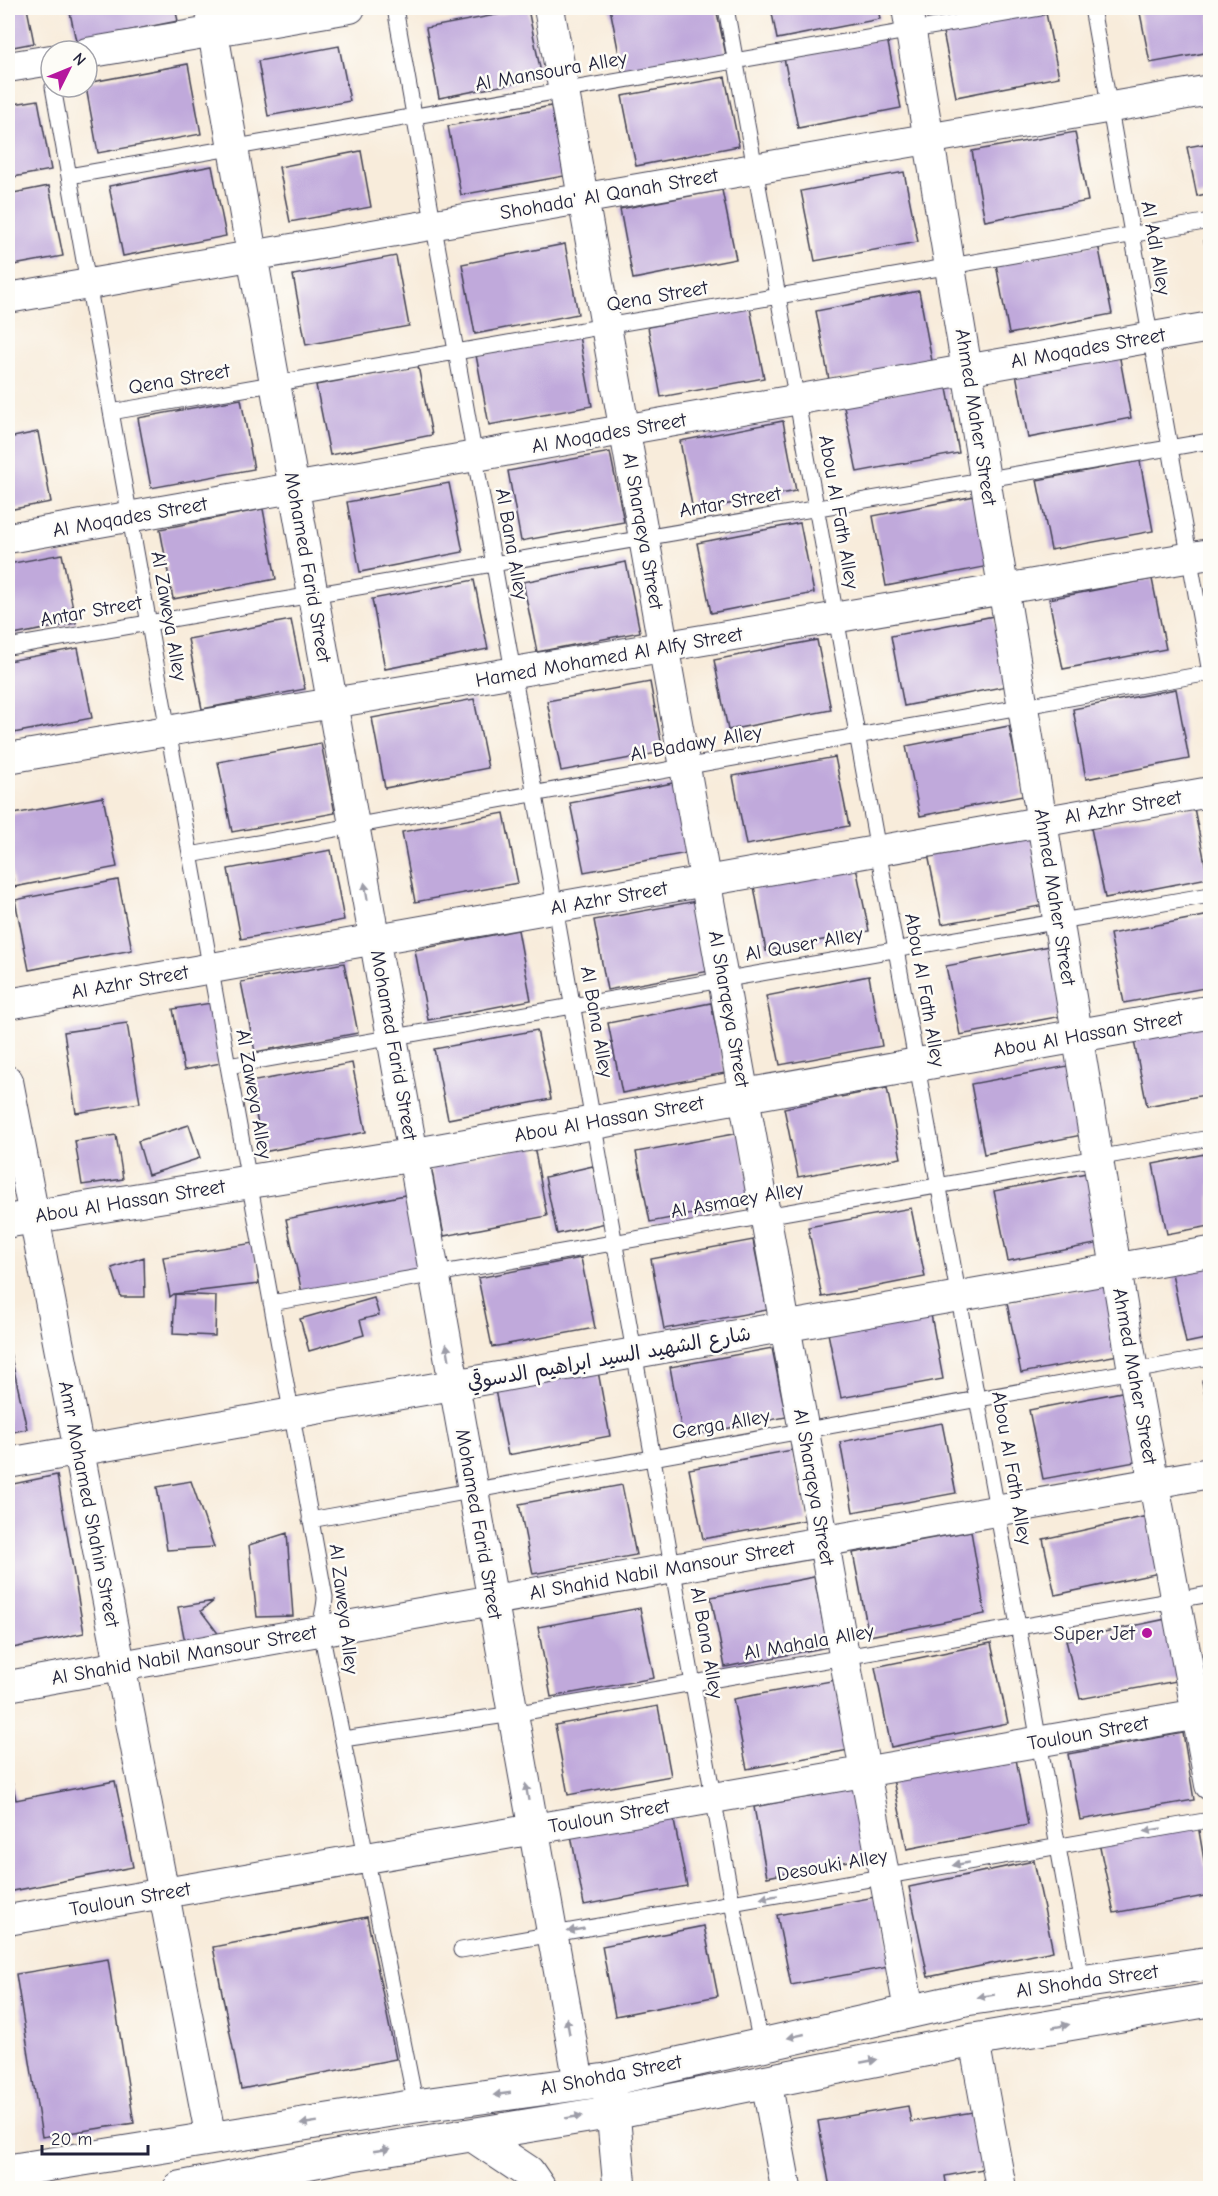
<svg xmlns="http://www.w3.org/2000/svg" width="1218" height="2196" viewBox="0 0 1218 2196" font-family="'Comic Neue','Playpen Sans Arabic',sans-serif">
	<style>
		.building { fill: #c0a9db }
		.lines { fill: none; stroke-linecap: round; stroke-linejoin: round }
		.service-casing { stroke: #424053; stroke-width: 17 }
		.minor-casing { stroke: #424053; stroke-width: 32 }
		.tertiary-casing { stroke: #424053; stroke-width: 35 }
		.secondary-casing { stroke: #424053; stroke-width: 35 }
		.trunk-casing { stroke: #424053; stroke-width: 35 }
		.service { stroke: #fff; stroke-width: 15 }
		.minor { stroke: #fff; stroke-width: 30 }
		.tertiary { stroke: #fff; stroke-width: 33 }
		.secondary { stroke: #fff; stroke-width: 33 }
		.trunk { stroke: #fff; stroke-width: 33 }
		.oneway { fill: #9c9ca7 }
		.poi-dot { fill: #b5179e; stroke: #fdfcf7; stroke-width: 2 }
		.labels { text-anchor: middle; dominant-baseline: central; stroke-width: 5; stroke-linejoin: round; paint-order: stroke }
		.street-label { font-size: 20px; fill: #22223b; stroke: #fdfcf7 }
		.poi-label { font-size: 20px; fill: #22223b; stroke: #fdfcf7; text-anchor: end }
	</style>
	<rect width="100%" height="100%" fill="#fdfcf7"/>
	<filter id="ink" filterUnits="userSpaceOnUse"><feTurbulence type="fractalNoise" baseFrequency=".0167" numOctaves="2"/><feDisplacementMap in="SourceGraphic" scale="12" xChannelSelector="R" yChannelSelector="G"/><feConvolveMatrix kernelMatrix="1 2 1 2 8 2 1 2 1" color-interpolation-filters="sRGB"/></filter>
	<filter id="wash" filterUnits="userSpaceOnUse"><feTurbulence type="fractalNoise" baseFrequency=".008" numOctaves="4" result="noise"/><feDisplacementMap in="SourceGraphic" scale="24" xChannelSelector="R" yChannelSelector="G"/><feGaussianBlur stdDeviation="1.35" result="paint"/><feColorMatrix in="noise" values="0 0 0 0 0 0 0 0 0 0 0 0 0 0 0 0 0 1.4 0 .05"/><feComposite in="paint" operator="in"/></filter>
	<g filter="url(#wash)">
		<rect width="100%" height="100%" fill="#f8ecdb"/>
		<g id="blocks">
			<path class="building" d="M8,8H27L34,43L8,48Z
				M69,8H175L178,21L76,41Z
				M237,8H282L239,17Z
				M610,8H716L726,55L623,75Z
				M771,8H878L880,19L777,39Z
				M1045,8L1059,77L956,97L942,27Z
				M1139,8H1210V52L1150,63Z
				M528,9L542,78L439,98L426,28Z
				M887,38L901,108L798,128L784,58Z
				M339,46L350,101L268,116L258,61Z
				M188,64L201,134L98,153L86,87L87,83Z
				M725,77L739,146L636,166L622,96Z
				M38,100L51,170L8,178V105Z
				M551,106L564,176L461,195L448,126Z
				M1075,132L1088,201L985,221L972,151Z
				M1210,143V193L1197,196L1187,147Z
				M361,151L371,207L290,222L279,167Z
				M212,166L226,236L123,256L109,186Z
				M904,172L918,242L815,261L801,191Z
				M49,186L63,256L8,266V194Z
				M722,190L736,259L633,279L620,209Z
				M1210,239V267L1209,268L1204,240Z
				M565,244L578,314L475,334L462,264Z
				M1098,244L1112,314L1009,334L996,264Z
				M396,256L409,326L306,345L293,275Z
				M919,291L932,361L829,380L816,311Z
				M750,308L764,378L661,397L648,327Z
				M579,336L592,406L489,425L476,355Z
				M1118,348L1131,418L1028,438L1015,368Z
				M418,366L432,435L330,455L316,385Z
				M946,383L959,453L857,472L843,402Z
				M241,399L254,469L151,488L138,418Z
				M783,421L796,491L693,511L680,441Z
				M38,432L51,502L8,510V438Z
				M610,452L624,522L521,541L508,471Z
				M1140,461L1153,531L1051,550L1037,480Z
				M449,483L463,552L360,572L347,502Z
				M975,496L989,566L886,586L873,516Z
				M263,509L276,579L173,599L160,529Z
				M800,523L814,593L711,613L697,543Z
				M62,554L76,623L8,636V564Z
				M626,562L640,632L537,652L523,582Z
				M1152,579L1166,649L1063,669L1049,599Z
				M474,580L488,649L385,669L372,599Z
				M994,616L1007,686L904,706L891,636Z
				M291,620L305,689L202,709L188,639Z
				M817,640L831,710L728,730L714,660Z
				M78,648L92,718L8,734V661Z
				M650,682L663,752L561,771L547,701Z
				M1176,689L1189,759L1086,779L1073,709Z
				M474,699L488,768L385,788L372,718Z
				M1009,726L1023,796L920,816L906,746Z
				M321,743L335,813L232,832L218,762Z
				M835,757L849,826L746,845L733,776Z
				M673,783L687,853L584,872L570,803Z
				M103,797L117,867L14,887L8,852V815Z
				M1194,808L1208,878L1105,898L1091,828Z
				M504,813L518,883L415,902L402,832Z
				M1031,835L1045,905L942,924L928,854Z
				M331,850L344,920L241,939L228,869Z
				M855,862L869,931L766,951L753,881Z
				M118,880L132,950L29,970L15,900Z
				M696,901L710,971L607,990L594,920Z
				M1210,915V987L1124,1003L1110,934Z
				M518,930L531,1000L428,1020L415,950Z
				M1049,946L1062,1016L960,1035L946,966Z
				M344,963L358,1033L255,1052L241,982Z
				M869,976L882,1046L780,1065L766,996Z
				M211,1003L221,1063L184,1070L173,1009Z
				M711,1003L725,1073L622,1093L608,1023Z
				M1210,1022V1094L1147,1106L1133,1036Z
				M127,1023L140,1103L76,1113L64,1032Z
				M537,1030L551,1099L448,1119L434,1049Z
				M352,1063L366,1132L263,1152L250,1082Z
				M1073,1065L1087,1134L984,1154L971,1084Z
				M887,1088L901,1158L798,1177L784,1108Z
				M189,1125L200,1158L148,1175L138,1141Z
				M739,1133L753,1203L650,1222L636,1152Z
				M116,1135L123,1179L82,1185L75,1141Z
				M534,1146L547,1216L444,1236L431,1166Z
				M1210,1153V1226L1167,1234L1153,1164Z
				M593,1166L606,1223L557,1234L545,1177Z
				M1097,1171L1111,1241L1008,1261L994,1191Z
				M405,1195L421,1269L351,1285L302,1293L286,1219Z
				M911,1208L925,1277L822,1297L808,1227Z
				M753,1240L767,1310L664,1329L651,1259Z
				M254,1243L259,1284L174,1294L170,1297L163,1257Z
				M144,1257L145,1297H121L112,1268Z
				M581,1258L595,1328L492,1347L478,1278Z
				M1210,1266V1338L1186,1343L1172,1273Z
				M1110,1284L1124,1354L1021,1373L1007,1303Z
				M175,1294L216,1296L215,1336L173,1334Z
				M374,1298L379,1315L360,1320L364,1335L309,1351L300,1319Z
				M930,1309L943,1379L841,1398L827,1328Z
				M8,1343L27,1429L8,1433Z
				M772,1348L786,1417L683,1437L670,1367Z
				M597,1366L610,1436L508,1455L494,1385Z
				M1210,1379V1416H1209L1202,1381Z
				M1132,1390L1146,1460L1043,1479L1029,1410Z
				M942,1423L956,1493L853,1512L840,1442Z
				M792,1450L806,1520L703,1539L689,1469Z
				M57,1475L84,1633L8,1649V1485Z
				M191,1481L214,1547L167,1550L157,1487Z
				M622,1485L636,1555L533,1574L519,1504Z
				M1152,1515L1164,1572L1055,1595L1043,1539Z
				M971,1531L985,1614L869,1636L853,1553Z
				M287,1533L293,1616L257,1617L249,1545Z
				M814,1577L828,1647L725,1667L711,1597Z
				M214,1601L201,1611L223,1640L186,1647L178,1607Z
				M640,1608L654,1678L551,1697L538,1627Z
				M1171,1618L1182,1680L1080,1699L1066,1640Z
				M991,1643L1008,1723L891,1747L875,1667Z
				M836,1680L849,1750L747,1769L733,1699Z
				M658,1706L671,1776L568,1795L555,1725Z
				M1183,1733L1194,1800L1080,1820L1068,1754Z
				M1014,1748L1028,1825L907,1849L892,1774Z
				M8,1763L16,1800L115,1781L133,1867L8,1892Z
				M856,1788L870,1857L767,1877L754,1807Z
				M673,1816L687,1886L584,1905L571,1835Z
				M1198,1825L1210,1895L1114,1913L1099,1843Z
				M1034,1861L1053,1951L928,1977L909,1887Z
				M880,1896L894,1966L791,1985L777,1915Z
				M367,1917L396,2059L241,2089L213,1947Z
				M704,1926L718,1996L615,2016L602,1946Z
				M108,1959L134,2123L42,2137L16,1974Z
				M908,2106L911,2122L973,2112L983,2169L945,2176L947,2188H830L818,2121Z"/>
		</g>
	</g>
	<g filter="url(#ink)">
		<use href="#blocks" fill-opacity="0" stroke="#424053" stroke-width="1.5"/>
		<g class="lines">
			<g class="service-casing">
				<path id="service" d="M395,8L732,1903L761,2044
					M726,8L1082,1980
					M1092,8L1210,673
					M53,87L228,1066L325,1597C325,1609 320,1619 321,1631L416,2106
					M69,176L1040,8
					M111,412L1210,221
					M8,647L1210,441
					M190,855L1210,673
					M228,1066L1210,895
					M271,1303L1210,1138
					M310,1520L1210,1357
					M343,1739L513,1714L1210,1594
					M461,1950L1210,1820"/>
			</g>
			<g class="minor-casing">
				<path id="minor" d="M211,8L213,32L233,148L579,2083
					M549,8L865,1772L909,2010
					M907,8L1133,1371L1210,1785
					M87,53L350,8
					M8,67L51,60
					M8,298L1210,90
					M8,538L1210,327
					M8,758L1210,554
					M8,1004L1210,792
					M8,1081L211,2139
					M8,1463L1210,1252
					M8,1686L1210,1473
					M8,1920L1210,1712
					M974,2040L1001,2188
					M766,2080L786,2188"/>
			</g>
			<g class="tertiary-casing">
				<path id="tertiary" d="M8,1221L413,1155L1210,1012"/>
			</g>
			<g class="secondary-casing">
				<path id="secondary" d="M607,2083L613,2112L620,2188
					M474,2136L528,2172L539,2188"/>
			</g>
			<g class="trunk-casing">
				<path id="trunk" d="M8,2171L416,2106L606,2080L966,1999L1210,1963
					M180,2188L346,2155L613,2112L974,2040L1210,2000"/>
			</g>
			<use href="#service" class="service"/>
			<use href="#minor" class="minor"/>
			<use href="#tertiary" class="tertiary"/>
			<use href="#secondary" class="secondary"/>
			<use href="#trunk" class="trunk"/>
		</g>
		<defs><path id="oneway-solid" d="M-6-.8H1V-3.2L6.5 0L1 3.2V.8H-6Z" transform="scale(1.5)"/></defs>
		<g class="oneway">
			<use href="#oneway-solid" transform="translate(366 891) rotate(-100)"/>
			<use href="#oneway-solid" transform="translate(448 1352) rotate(-100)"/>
			<use href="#oneway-solid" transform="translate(527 1792) rotate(-100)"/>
			<use href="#oneway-solid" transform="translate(1153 1830) rotate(170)"/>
			<use href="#oneway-solid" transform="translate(961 1864) rotate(170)"/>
			<use href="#oneway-solid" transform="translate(769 1897) rotate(170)"/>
			<use href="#oneway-solid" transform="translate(576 1930) rotate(170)"/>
			<use href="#oneway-solid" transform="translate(986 1996) rotate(171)"/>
			<use href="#oneway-solid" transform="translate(568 2026) rotate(-100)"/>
			<use href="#oneway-solid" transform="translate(1061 2026) rotate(-10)"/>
			<use href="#oneway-solid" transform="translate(796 2036) rotate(167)"/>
			<use href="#oneway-solid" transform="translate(869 2061) rotate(-11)"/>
			<use href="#oneway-solid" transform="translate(502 2094) rotate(172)"/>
			<use href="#oneway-solid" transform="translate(574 2117) rotate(-9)"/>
			<use href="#oneway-solid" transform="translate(309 2123) rotate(171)"/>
			<use href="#oneway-solid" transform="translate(382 2150) rotate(-8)"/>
		</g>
	</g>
	<circle class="poi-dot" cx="1147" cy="1633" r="6"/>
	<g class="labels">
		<g class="street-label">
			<text transform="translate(551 71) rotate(-10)">Al Mansoura Alley</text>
			<text transform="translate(609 194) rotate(-10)">Shohada' Al Qanah Street</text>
			<text transform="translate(1156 248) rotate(80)">Al Adl Alley</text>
			<text transform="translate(657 296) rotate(-10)">Qena Street</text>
			<text transform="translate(1088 348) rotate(-10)">Al Moqades Street</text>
			<text transform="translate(179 379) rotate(-10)">Qena Street</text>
			<text transform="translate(976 417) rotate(81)">Ahmed Maher Street</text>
			<text transform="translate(609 433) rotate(-10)">Al Moqades Street</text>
			<text transform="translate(730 502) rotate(-10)">Antar Street</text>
			<text transform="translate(839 512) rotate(80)">Abou Al Fath Alley</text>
			<text transform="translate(130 517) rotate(-10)">Al Moqades Street</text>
			<text transform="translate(643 531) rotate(80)">Al Sharqeya Street</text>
			<text transform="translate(512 544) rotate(80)">Al Bana Alley</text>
			<text transform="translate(308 567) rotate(80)">Mohamed Farid Street</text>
			<text transform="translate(91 611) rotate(-10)">Antar Street</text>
			<text transform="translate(169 616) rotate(80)">Al Zaweya Alley</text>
			<text transform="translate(609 657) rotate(-10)">Hamed Mohamed Al Alfy Street</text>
			<text transform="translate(696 743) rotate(-10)">Al Badawy Alley</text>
			<text transform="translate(1123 807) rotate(-10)">Al Azhr Street</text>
			<text transform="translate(1055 897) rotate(81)">Ahmed Maher Street</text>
			<text transform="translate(609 898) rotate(-10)">Al Azhr Street</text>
			<text transform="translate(804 944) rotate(-10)">Al Quser Alley</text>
			<text transform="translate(130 982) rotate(-10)">Al Azhr Street</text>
			<text transform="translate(925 990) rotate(80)">Abou Al Fath Alley</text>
			<text transform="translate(729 1009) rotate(80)">Al Sharqeya Street</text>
			<text transform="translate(597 1022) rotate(80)">Al Bana Alley</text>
			<text transform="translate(1088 1034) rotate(-10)">Abou Al Hassan Street</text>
			<text transform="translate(394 1045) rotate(80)">Mohamed Farid Street</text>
			<text transform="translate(254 1094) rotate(80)">Al Zaweya Alley</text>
			<text transform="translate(609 1119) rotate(-10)">Abou Al Hassan Street</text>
			<text transform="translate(737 1200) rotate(-10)">Al Asmaey Alley</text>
			<text transform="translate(130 1201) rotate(-9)">Abou Al Hassan Street</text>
			<text transform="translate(609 1358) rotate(-10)">شارع الشهيد السيد ابراهيم الدسوقي</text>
			<text transform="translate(1135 1376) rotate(80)">Ahmed Maher Street</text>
			<text transform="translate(721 1424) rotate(-10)">Gerga Alley</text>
			<text transform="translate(1012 1468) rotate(80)">Abou Al Fath Alley</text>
			<text transform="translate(814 1487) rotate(80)">Al Sharqeya Street</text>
			<text transform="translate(89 1504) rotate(79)">Amr Mohamed Shahin Street</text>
			<text transform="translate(479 1524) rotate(80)">Mohamed Farid Street</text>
			<text transform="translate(662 1570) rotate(-10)">Al Shahid Nabil Mansour Street</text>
			<text transform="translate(344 1609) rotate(83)">Al Zaweya Alley</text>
			<text transform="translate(809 1642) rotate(-10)">Al Mahala Alley</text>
			<text transform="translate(707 1643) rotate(80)">Al Bana Alley</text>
			<text transform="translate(184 1655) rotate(-10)">Al Shahid Nabil Mansour Street</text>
			<text transform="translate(1088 1733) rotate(-10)">Touloun Street</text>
			<text transform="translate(609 1816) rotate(-10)">Touloun Street</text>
			<text transform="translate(832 1865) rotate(-10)">Desouki Alley</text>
			<text transform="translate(130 1899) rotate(-10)">Touloun Street</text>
			<text transform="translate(1087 1981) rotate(-8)">Al Shohda Street</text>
			<text transform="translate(611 2075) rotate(-11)">Al Shohda Street</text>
		</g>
		<g class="poi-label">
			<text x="1135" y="1633">Super Jet</text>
		</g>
	</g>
	<rect width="1218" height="2196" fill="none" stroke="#fdfcf7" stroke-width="30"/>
	<g transform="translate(69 69) rotate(47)"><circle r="28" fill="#fdfcf7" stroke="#a5a5ac" stroke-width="1.5"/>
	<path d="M0-4.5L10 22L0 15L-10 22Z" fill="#b5179e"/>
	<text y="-9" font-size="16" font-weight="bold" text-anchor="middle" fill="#22223b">N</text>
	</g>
	<path d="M42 2145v9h106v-9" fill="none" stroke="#22223b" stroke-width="3"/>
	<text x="51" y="2145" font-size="18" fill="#22223b" stroke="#fdfcf7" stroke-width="4.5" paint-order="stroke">20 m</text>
</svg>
